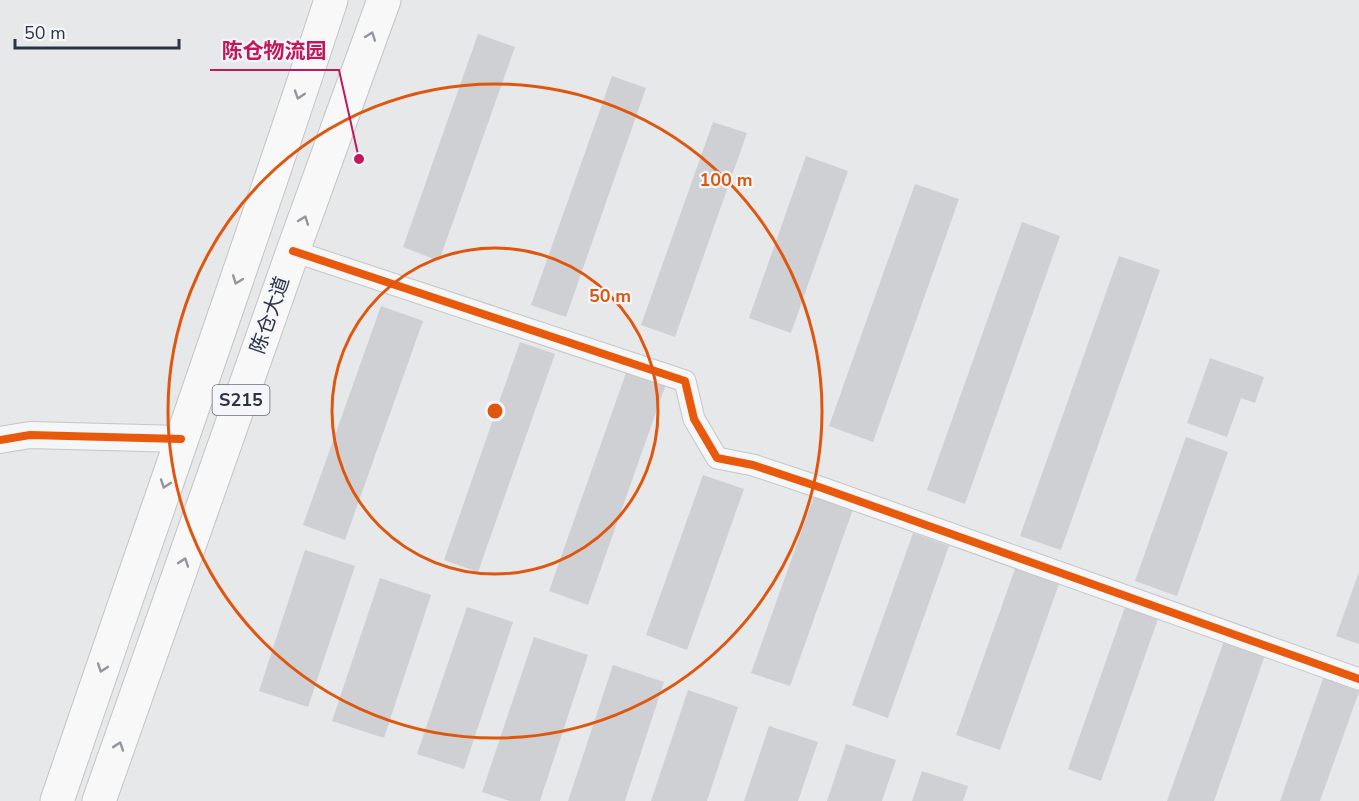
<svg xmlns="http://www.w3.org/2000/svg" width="1359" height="801" viewBox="0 0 1359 801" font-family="'Nunito Sans','Noto Sans SC',sans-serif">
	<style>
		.building { fill: #ced0d3 }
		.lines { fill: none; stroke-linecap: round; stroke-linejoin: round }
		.minor-casing { stroke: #c4c6c8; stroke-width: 23 }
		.tertiary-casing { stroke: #c4c6c8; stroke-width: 28 }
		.primary-casing { stroke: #c2c5c8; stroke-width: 35 }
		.minor { stroke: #f5f6f7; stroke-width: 21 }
		.tertiary { stroke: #f5f6f7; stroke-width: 26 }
		.primary { stroke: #f8f8f8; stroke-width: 33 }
		.cycleway-casing { stroke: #f4f6f9; stroke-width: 11 }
		.cycleway { stroke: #e8590c; stroke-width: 8 }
		.oneway { stroke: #92969e }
		.ring { fill: none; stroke: #df570f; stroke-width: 3 }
		.labels { text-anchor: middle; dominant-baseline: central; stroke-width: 4.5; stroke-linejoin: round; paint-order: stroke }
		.shield { fill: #f4f6f9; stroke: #676e7b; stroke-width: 1.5 }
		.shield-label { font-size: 18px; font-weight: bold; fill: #2b3445 }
		.street-label { font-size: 20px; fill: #2b3445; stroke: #f4f6f9 }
		.centre { fill: #df570f; stroke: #f4f6f9; stroke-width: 3 }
		.ring-label { font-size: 18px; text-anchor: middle; font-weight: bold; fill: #df570f; stroke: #f4f6f9; stroke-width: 4.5; stroke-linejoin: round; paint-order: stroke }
		.leader { fill: none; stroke: #c2185b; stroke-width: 2 }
		.callout-dot { fill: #c2185b; stroke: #f4f6f9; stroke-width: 2 }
		.callout-label { font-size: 21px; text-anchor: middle; font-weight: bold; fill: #c2185b; stroke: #f4f6f9; stroke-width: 4.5; stroke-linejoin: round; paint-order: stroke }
	</style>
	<rect width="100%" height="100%" fill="#e6e8ea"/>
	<path class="building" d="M478,34L515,47L439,261L403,247Z
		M612,76L646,88L566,317L531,305Z
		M713,122L747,133L675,337L641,325Z
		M806,156L848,171L791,333L749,318Z
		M915,184L959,199L873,442L829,426Z
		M1022,222L1060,236L965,504L927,490Z
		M1119,256L1160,270L1061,550L1020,536Z
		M381,306L423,321L345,540L303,525Z
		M520,342L555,354L478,572L444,560Z
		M1210,358L1264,377L1255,403L1241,398L1227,437L1187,423Z
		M627,370L666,384L588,605L549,591Z
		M1186,437L1228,452L1177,596L1135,581Z
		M703,475L744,489L687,650L646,635Z
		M814,496L853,509L790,686L751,673Z
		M913,533L949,546L888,718L852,705Z
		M305,550L355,566L308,707L259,691Z
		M1016,566L1060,581L1000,750L956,735Z
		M1359,572V644L1336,636Z
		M380,578L431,595L384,738L332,721Z
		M1126,604L1159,616L1101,781L1068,769Z
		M467,607L513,622L464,769L417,754Z
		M534,637L588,655L540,801H510L482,792Z
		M1224,641L1265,655L1214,801H1167Z
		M613,665L664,682L625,801H568Z
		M1324,676L1359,689V692L1320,801H1280Z
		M688,690L738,707L707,801H651Z
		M769,726L818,742L798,801H744Z
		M846,744L896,760L882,801H827Z
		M922,771L968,786L963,801H912Z"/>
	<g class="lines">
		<g class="minor-casing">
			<path id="minor" d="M293,251L685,381L694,419L717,458L753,465L822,488L1359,679"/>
		</g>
		<g class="tertiary-casing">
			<path id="tertiary" d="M0,440L30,435L181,439"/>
		</g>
		<g class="primary-casing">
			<path id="primary" d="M57,801C148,534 243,268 331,0
				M99,801L293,251L384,0"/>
		</g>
		<use href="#minor" class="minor"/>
		<use href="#tertiary" class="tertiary"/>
		<use href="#primary" class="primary"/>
		<g class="cycleway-casing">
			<path id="cycleway" d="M293,251L685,381L694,419L717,458L753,465L822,488L1359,679
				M0,440L30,435L181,439"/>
		</g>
		<use href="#cycleway" class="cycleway"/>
	</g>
	<defs><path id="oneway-chevron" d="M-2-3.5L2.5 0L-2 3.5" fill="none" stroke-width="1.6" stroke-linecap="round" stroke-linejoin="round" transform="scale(1.5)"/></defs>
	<g class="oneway">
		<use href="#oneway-chevron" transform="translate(371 36) rotate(-70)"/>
		<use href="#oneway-chevron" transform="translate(299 95) rotate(108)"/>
		<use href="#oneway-chevron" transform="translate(304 220) rotate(-70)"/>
		<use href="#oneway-chevron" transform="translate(237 280) rotate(110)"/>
		<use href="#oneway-chevron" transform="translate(165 484) rotate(109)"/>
		<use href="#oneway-chevron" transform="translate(184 562) rotate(-71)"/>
		<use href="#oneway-chevron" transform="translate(102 668) rotate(109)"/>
		<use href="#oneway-chevron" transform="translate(119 746) rotate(-71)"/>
	</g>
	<g class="ring">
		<circle cx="495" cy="411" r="163"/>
		<circle cx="495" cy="411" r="327"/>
	</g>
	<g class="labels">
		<rect class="shield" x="212.5" y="385" width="57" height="30" rx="4.5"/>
		<g class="shield-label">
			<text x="241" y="400">S215</text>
		</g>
		<g class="street-label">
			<text transform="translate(270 315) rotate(-71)">陈仓大道</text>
		</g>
	</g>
	<circle cx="495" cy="411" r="9" class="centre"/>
	<g class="ring-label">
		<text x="726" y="186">100 m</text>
		<text x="610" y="302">50 m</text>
	</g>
	<path class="leader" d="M359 159L339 70H210"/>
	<circle class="callout-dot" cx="359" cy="159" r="6"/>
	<g class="callout-label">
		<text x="274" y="58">陈仓物流园</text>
	</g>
	<path d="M15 39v9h164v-9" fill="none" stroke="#2b3445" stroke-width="3"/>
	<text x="24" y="39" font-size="18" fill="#2b3445" stroke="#f4f6f9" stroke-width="4.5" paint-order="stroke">50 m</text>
</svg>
